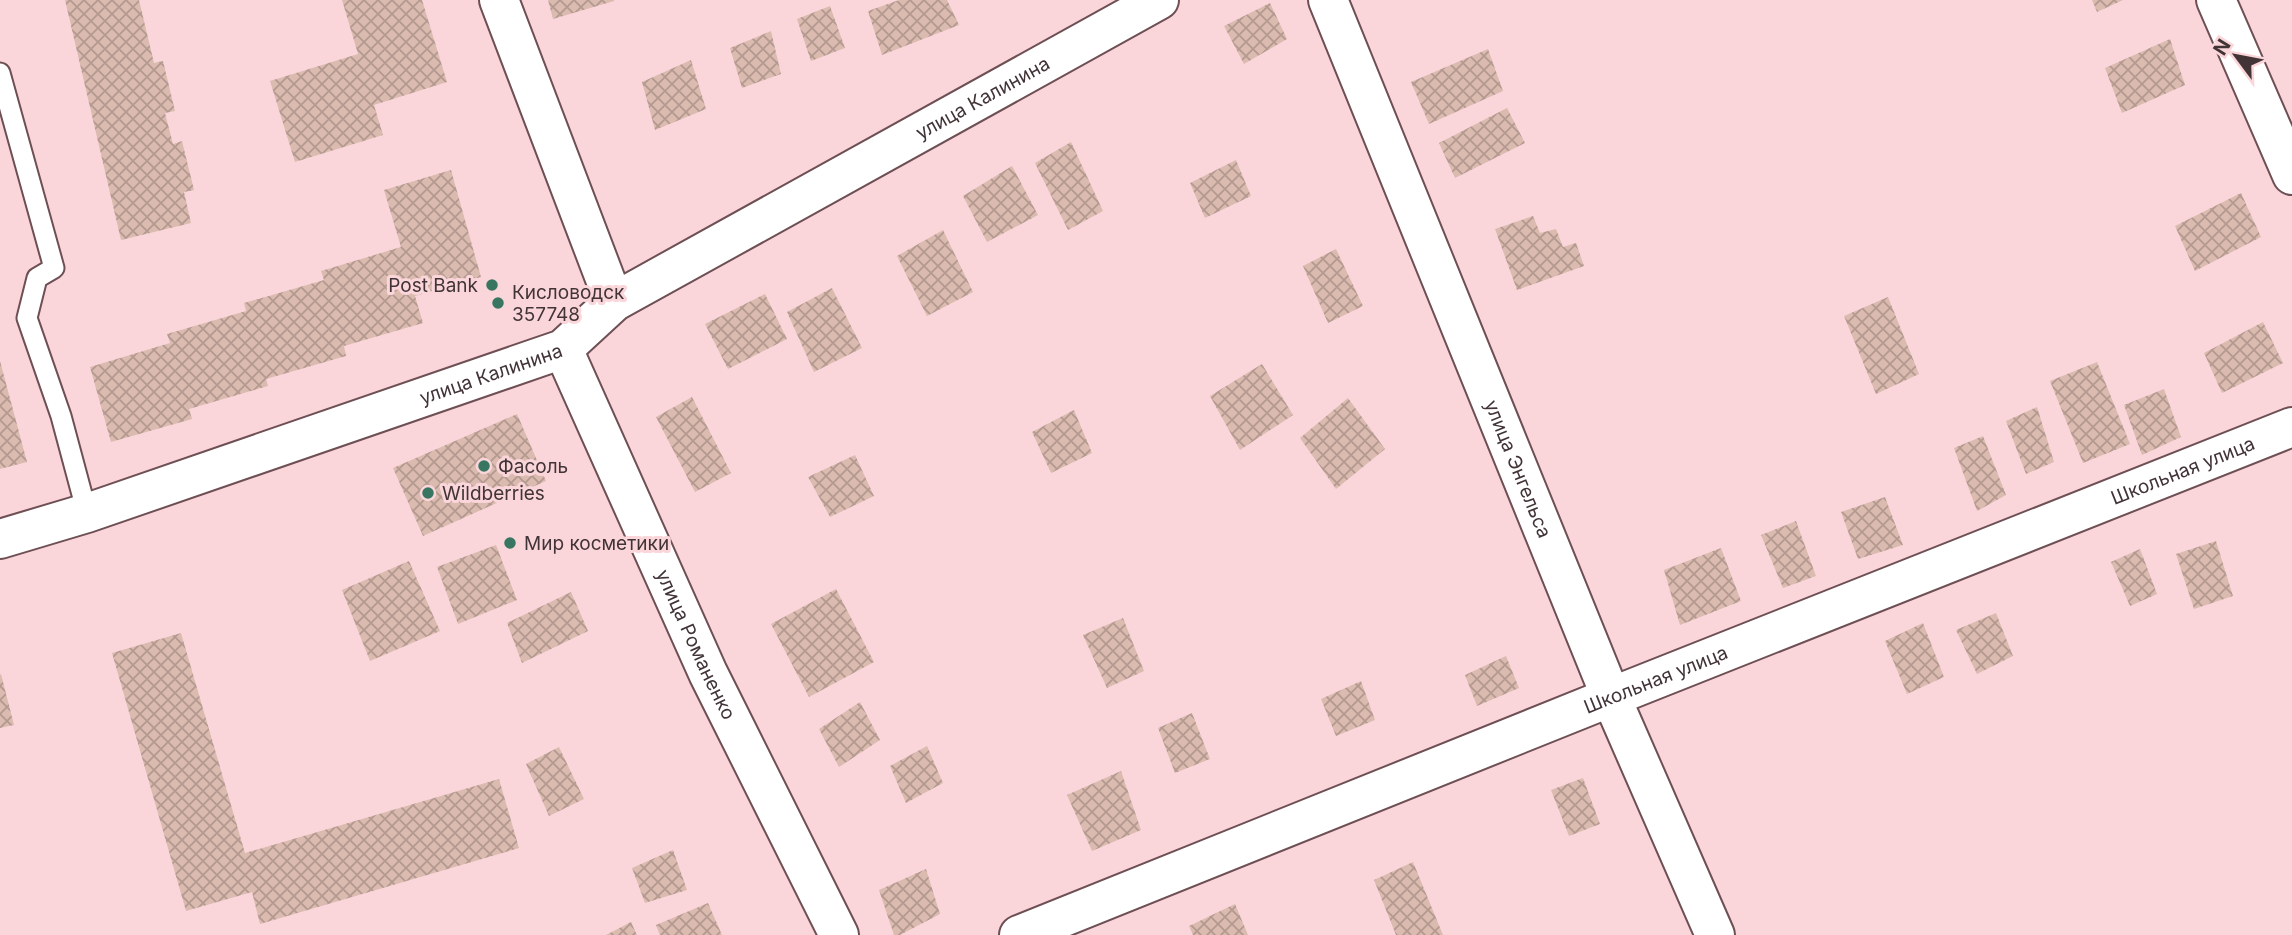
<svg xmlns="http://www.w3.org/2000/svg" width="2292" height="935" viewBox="0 0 2292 935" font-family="Inter,sans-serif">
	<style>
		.building { fill: url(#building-cross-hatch) }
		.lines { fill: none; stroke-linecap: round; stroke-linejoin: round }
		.lane-casing { stroke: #6d4f54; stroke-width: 23 }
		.street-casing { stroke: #6d4f54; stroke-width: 42 }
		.lane { stroke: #fff; stroke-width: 19 }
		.street { stroke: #fff; stroke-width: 38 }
		.poi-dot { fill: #387662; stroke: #fad6db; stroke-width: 2.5 }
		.labels { text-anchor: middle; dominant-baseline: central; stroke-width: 6; stroke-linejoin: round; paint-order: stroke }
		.street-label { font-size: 19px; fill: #423436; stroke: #fad6db }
		.poi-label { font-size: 19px; fill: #423436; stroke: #fad6db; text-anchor: start }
	</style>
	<defs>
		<pattern id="building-cross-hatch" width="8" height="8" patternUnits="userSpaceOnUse" patternTransform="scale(1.75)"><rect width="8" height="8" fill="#dbbbaf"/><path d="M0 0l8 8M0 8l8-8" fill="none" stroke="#b3998f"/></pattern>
	</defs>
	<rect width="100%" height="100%" fill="#fad6db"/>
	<path class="building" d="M65,0H139L154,63L163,61L175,111L165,113L173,144L182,141L194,190L184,192L191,223L121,240Z
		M342,0H422L447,82L374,105L383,135L295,162L270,81L358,54Z
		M548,0H614V1L553,19Z
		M899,0H947L959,25L882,55L868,11Z
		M2092,0H2123L2097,12Z
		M1270,3L1287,39L1244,64L1224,26Z
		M830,6L845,48L811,61L797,19Z
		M771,31L781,74L742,88L730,48Z
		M2170,39L2185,85L2122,113L2105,68Z
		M1488,49L1503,91L1429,124L1411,82Z
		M691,60L706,109L655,130L642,82Z
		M1507,108L1525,143L1455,178L1439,143Z
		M1071,142L1103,211L1068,230L1035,163Z
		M1236,160L1251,196L1205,218L1190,183Z
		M1012,166L1038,215L987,242L963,196Z
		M451,170L481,277L415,296L423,323L344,346L346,356L266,379L268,386L189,409L192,419L111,442L90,367L170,343L167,334L246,311L244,303L324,280L321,271L401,247L384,190Z
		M2241,193L2261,237L2195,271L2175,226Z
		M1533,216L1540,233L1556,229L1563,247L1576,243L1584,266L1517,290L1495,229Z
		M943,230L973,292L927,316L897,256Z
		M1336,249L1363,306L1328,323L1303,266Z
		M832,288L862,348L814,372L787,312Z
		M765,294L787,339L728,369L705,324Z
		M1888,297L1919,374L1876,394L1844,316Z
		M2263,322L2283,363L2222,393L2204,353Z
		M0,361L27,462L0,469Z
		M2097,362L2130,444L2083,463L2050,381Z
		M1262,364L1293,415L1240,450L1210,396Z
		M2164,389L2181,437L2142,455L2124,405Z
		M692,397L731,473L695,492L656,417Z
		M1348,398L1385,449L1336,489L1300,438Z
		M2037,407L2054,462L2026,474L2006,421Z
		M1074,410L1092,453L1051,473L1032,432Z
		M517,414L546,481L423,536L393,468Z
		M1983,436L2006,495L1977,511L1954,448Z
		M855,455L874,496L830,517L808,477Z
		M1885,497L1903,545L1858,559L1841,512Z
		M1796,521L1816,576L1783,588L1761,535Z
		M2216,541L2233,596L2194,609L2176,554Z
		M496,545L517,600L458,624L437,567Z
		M1721,548L1741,601L1680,625L1664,570Z
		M2140,549L2157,594L2130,606L2111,562Z
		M409,561L440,631L370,661L342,590Z
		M836,589L874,662L809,697L771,624Z
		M571,592L588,631L522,663L507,623Z
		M1996,613L2013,656L1977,674L1956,630Z
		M1123,618L1144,671L1107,688L1083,635Z
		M1923,623L1944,677L1907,694L1885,641Z
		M181,633L245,853L499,779L519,848L260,924L252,892L186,911L112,653Z
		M1506,656L1519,688L1477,706L1465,675Z
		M1,674L14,725L0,728V675Z
		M1361,681L1375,720L1336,736L1321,699Z
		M860,702L880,740L839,767L819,729Z
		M1192,713L1210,759L1175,773L1158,728Z
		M927,746L943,783L906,803L890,766Z
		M559,747L584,799L549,816L526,764Z
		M1121,771L1141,830L1092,851L1067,795Z
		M1583,778L1600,824L1569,836L1551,790Z
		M673,850L687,890L645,903L632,868Z
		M1413,862L1443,935H1396L1374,880Z
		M926,869L940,914L900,935H894L879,890Z
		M708,903L722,935H660L656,925Z
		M1235,904L1248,935H1193L1189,926Z
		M631,922L637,935H606Z"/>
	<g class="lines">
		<g class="lane-casing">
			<path id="lane" d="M0,73L54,268L37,278L27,318L61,416L87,513"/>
		</g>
		<g class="street-casing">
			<g id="street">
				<path d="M499,0L614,302"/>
				<path id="s1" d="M1328,0L1611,697L1715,935"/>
				<path d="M2216,0L2292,175"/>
				<path id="s2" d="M563,349L708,673L839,935"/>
				<path id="s3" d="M0,539L87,513L563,349L614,302L1159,0"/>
				<path id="s4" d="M1019,935L1611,697L2292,427"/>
			</g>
		</g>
		<use href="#lane" class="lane"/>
		<use href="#street" class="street"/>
	</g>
	<g class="poi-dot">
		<circle cx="492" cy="285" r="7"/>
		<circle cx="498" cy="303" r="7"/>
		<circle cx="484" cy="466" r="7"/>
		<circle cx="428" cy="493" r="7"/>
		<circle cx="510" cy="543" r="7"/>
	</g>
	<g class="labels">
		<g class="street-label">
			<text stroke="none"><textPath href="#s3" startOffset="1085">улица Калинина</textPath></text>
			<text stroke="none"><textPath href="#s3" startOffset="518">улица Калинина</textPath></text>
			<text stroke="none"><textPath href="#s1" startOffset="506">улица Энгельса</textPath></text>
			<text stroke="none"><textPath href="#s4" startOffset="1253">Школьная улица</textPath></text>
			<text stroke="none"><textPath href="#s2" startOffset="324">улица Романенко</textPath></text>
			<text stroke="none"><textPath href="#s4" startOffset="686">Школьная улица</textPath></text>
		</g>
		<g class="poi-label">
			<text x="478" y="285" text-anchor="end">Post Bank</text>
			<text x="512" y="292">Кисловодск<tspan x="512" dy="22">357748</tspan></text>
			<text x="498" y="466">Фасоль</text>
			<text x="442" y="493">Wildberries</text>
			<text x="524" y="543">Мир косметики</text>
		</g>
	</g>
	<g transform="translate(2236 56) rotate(302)" stroke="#fad6db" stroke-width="5" paint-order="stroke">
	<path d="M0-5L12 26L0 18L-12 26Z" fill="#423436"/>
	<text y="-10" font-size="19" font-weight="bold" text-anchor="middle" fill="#423436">N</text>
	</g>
</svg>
